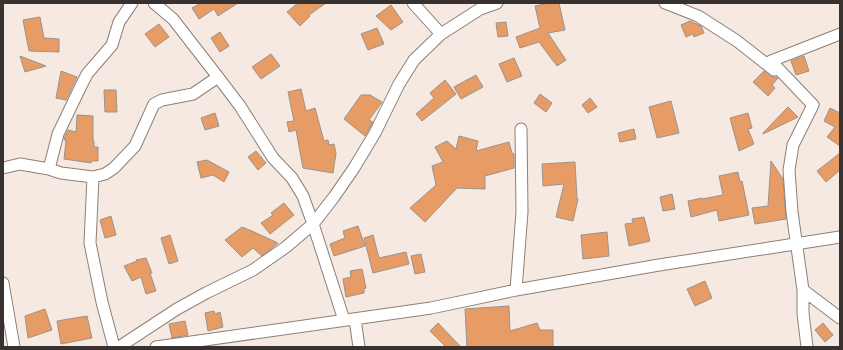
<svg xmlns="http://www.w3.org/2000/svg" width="843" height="350" viewBox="0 0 843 350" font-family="Manrope,sans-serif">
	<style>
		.building { fill: #e79c66; stroke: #9d928a }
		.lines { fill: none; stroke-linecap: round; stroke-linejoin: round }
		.street-casing { stroke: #8b8078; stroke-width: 13 }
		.street { stroke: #fff; stroke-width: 11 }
	</style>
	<rect width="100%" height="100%" fill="#f6e9e1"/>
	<path class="building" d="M201,3H238L218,16L214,9L199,19L192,8Z
		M298,3H326L309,15L310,16L300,26L287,12Z
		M549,3H559L565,30L548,33L566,60L557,66L539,42L520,48L516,37L540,28L535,6Z
		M391,5L403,22L391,30L376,16Z
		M40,17L44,38L59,39V52L29,51L23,20Z
		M690,21L701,26L704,33L694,37L693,34L686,37L681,25Z
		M506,22L508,36L498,37L496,23Z
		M159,24L169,37L155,47L145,34Z
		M377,28L384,44L368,50L361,34Z
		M220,32L229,46L220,52L211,38Z
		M271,54L280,66L261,79L252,67Z
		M20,56L46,66L25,72Z
		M804,56L809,71L796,75L791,61Z
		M514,58L522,76L507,82L499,64Z
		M61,71L77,77L66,100L56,98Z
		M764,71L770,76L778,78L772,85L775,88L768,96L753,82Z
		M476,75L483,87L461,99L454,87Z
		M445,80L456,94L422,121L416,114L434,98L430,93Z
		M301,89L306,111L315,108L324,141L328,140L329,145L334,144L336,153L333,173L303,168L296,130L289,132L287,122L294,121L288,92Z
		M104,90H116L117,112H105Z
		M540,94L552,103L546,112L534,103Z
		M361,95H370L382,102L369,120L373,122L365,136L344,119Z
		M590,98L597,107L588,113L582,105Z
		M671,101L679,133L657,138L649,107Z
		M788,107L798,117L763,134V133Z
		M830,108L840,113V146L827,137L835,127L824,121Z
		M215,113L219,126L205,130L201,118Z
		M748,113L752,128L748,129L754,144L739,151L730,118Z
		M77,115L93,116V141H94V147H98V161H91V163L64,159L66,140H64L65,136L68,130L76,132Z
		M634,129L636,139L620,142L618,133Z
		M459,136L478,141L476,151L509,142L512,153L514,154V168L485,176V189L457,188L425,222L410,208L436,185L432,166L443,162L435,147L447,141L456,149Z
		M256,151L266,163L258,170L248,157Z
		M840,153V170L826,182L817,171Z
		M207,160L229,172L224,182L213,175L201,178L197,162Z
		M771,161L783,179L786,219L755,224L752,208L768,206Z
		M575,162L577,199H578L573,221L556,217L564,184L543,186L542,164Z
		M738,172L740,182L742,181L749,215L719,221L717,210L691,217L688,201L702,198V199L723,195L719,176Z
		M672,194L675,209L663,211L660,197Z
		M284,203L294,215L270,234L261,223L273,215L271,213Z
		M111,216L116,235L105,238L100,220Z
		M644,217L650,241L629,246L625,224L633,223L632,219Z
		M358,226L365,246L334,256L330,244L345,238L343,231Z
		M242,227L252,231L278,243L262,256L253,248L242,257L225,240Z
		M607,232L609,256L583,259L581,235Z
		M170,235L178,261L169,264L161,238Z
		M373,235L379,258L406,252L409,264L373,273L364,238Z
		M421,254L425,272L415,274L411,256Z
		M146,258L152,273H150L156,291L146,294L141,277L132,281L124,266L137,261L136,260Z
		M362,269L366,288L364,289V293L346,297L343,279L351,277L350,271Z
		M705,281L712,298L695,306L687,289Z
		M509,306L510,331L537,323L540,330H553V347H467L465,309Z
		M45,309L52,330L28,338L25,316Z
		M214,311L215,314L220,312L223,327L208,331L205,313Z
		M87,316L92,338L61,344L57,321Z
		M185,321L188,335L172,338L169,324Z
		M438,323L461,347H446L430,331Z
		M823,323L833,335L825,342L815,330Z"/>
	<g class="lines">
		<g class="street-casing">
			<path id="street" d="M154,3L173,19L218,77L240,106L273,158L292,178L303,196L313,224L344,320
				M413,3L441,34
				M665,3L698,16L737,41L774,70
				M3,168L20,164L49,169L61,173L93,177L105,174L114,168L135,146L154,104L162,100L193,94L218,77
				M49,169L58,134L80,88L87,74L112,45L119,22L132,3
				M93,177L90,243L102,302L114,347
				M3,283L14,347
				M516,290L522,212L521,129
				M803,290L840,318
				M355,319L359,347
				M119,347L177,309L206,293L253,270L286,247L313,224L334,197L354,168L375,133L399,84L414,60L441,34L480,9L497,3
				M156,347L431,308L516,290L659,265L840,237
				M807,347L803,313V290L792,212L789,170L793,145L813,105L771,61L840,34"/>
		</g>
		<use href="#street" class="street"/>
	</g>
	<rect width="843" height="350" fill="none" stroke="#37322f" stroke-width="8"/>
</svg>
